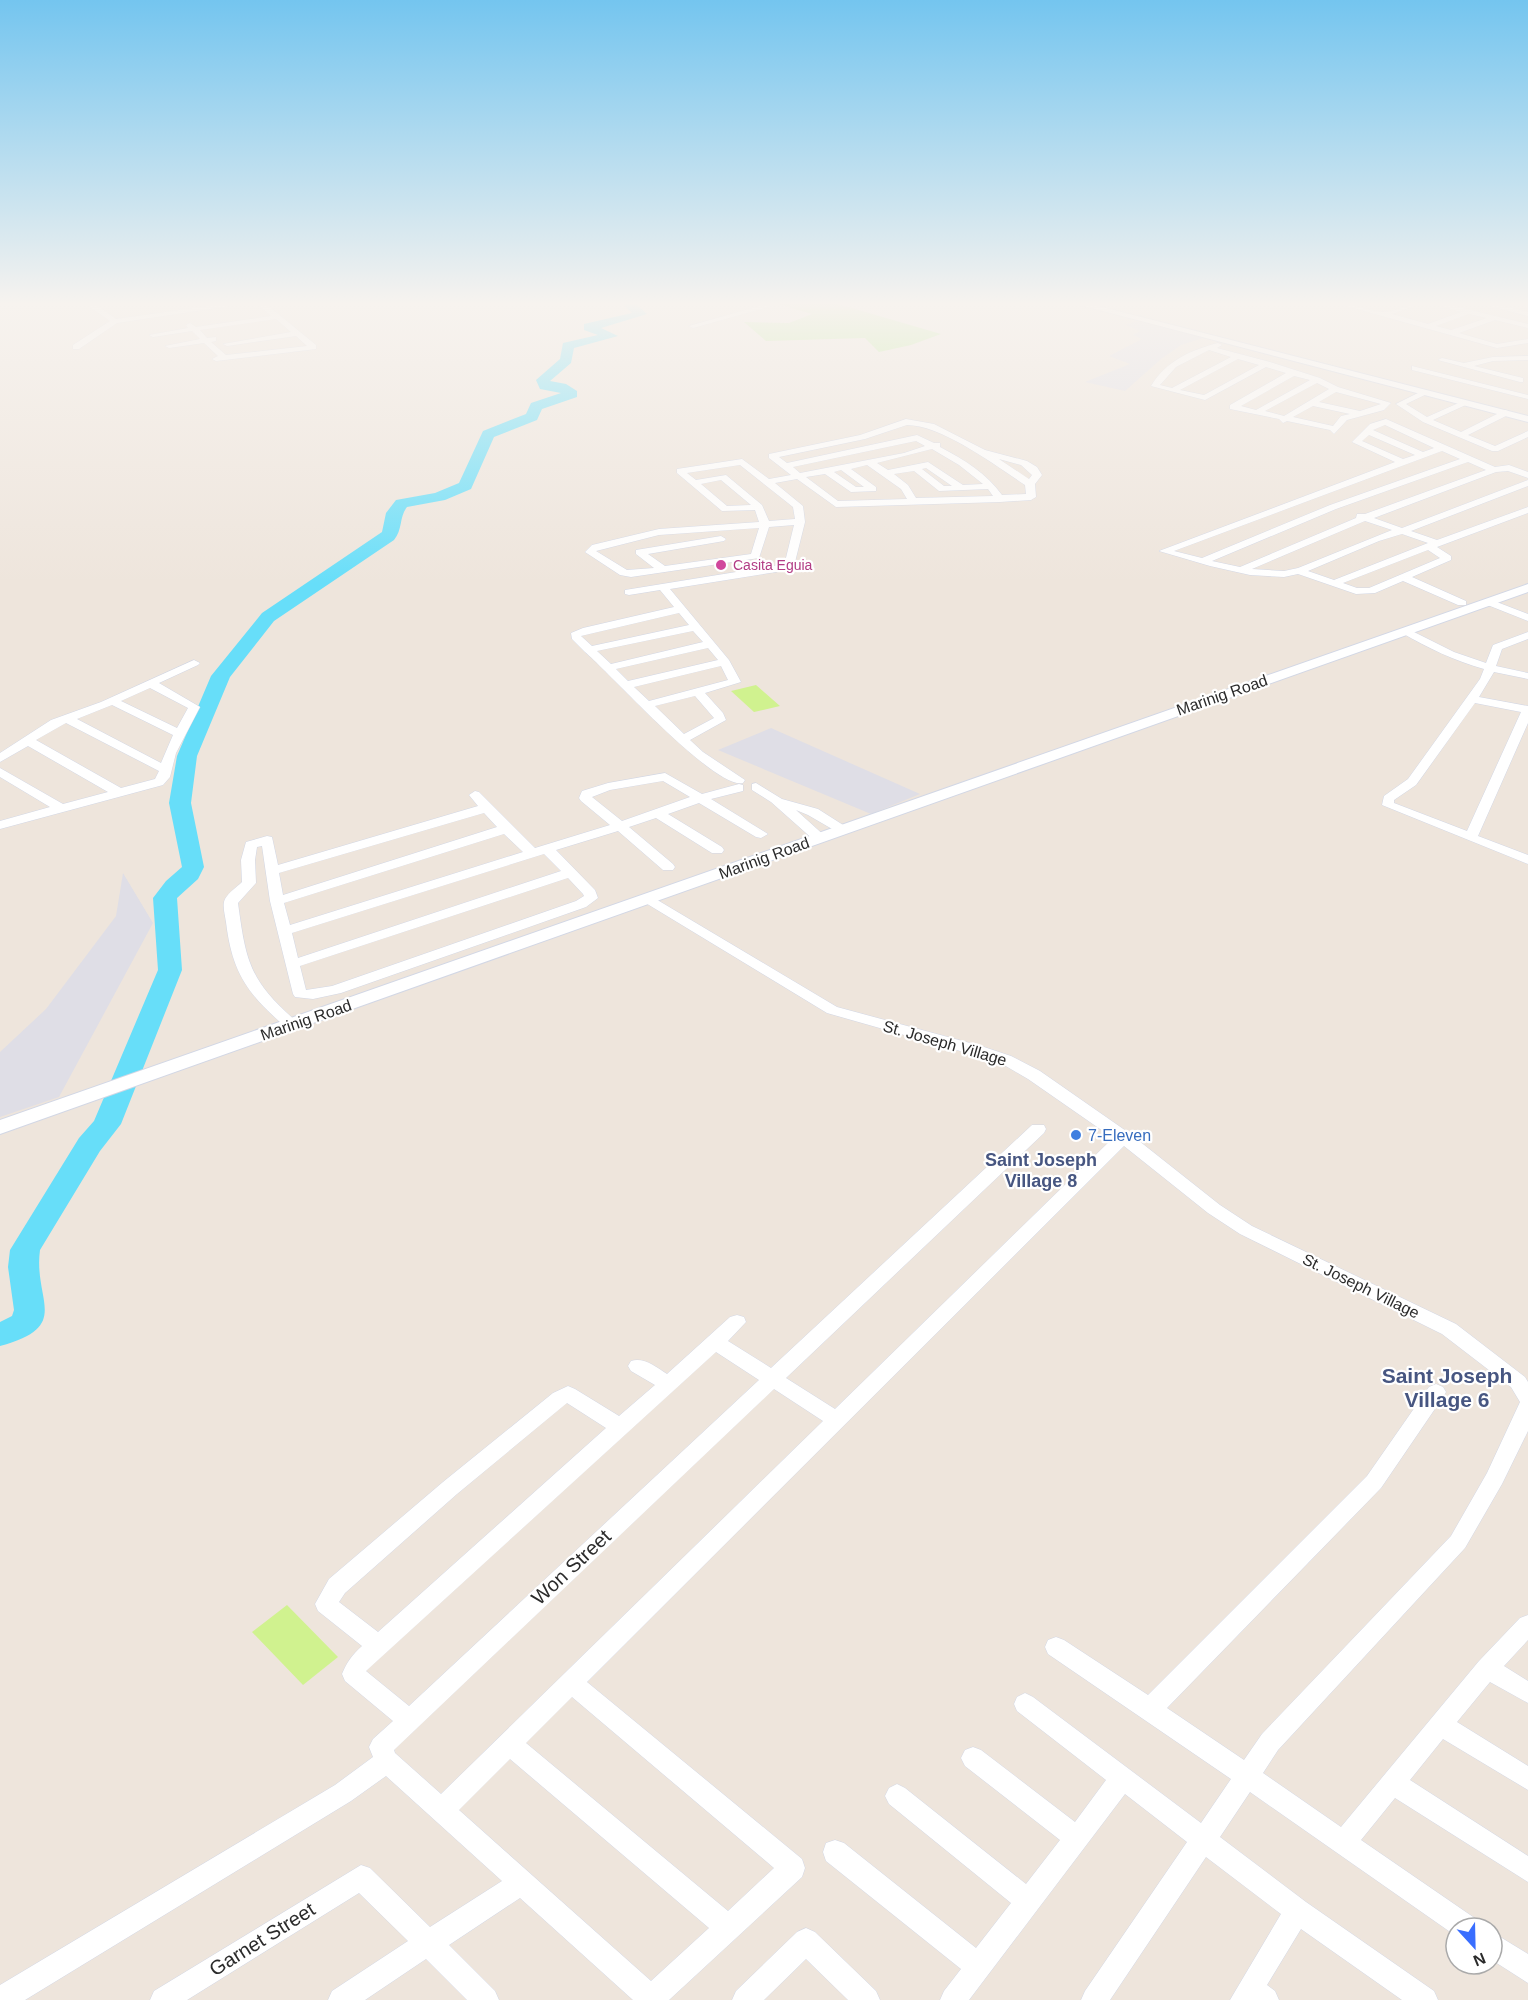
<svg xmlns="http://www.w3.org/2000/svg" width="1528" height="2000" viewBox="0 0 1528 2000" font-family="Arial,sans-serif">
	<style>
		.industrial { fill: #dfdee6 }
		.green { fill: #b8ea94 }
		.pitch { fill: #d0f28f }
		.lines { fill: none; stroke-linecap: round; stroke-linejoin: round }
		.river { fill: #67def9; fill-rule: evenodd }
		.minor-casing { stroke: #d2d7e5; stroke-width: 1 }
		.tertiary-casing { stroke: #d2d7e5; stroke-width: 2 }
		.minor { fill: #fff; fill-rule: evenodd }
		.tertiary { fill: #fff; fill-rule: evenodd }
		.hotel-dot { fill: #d1479c; stroke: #fff; stroke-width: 2 }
		.shop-dot { fill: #3f7fe0; stroke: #fff; stroke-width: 2 }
		.labels { text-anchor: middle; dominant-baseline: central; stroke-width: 4.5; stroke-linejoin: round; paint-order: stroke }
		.far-hotel-label { font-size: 14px; fill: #b23c85; stroke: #fff; text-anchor: start }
		.street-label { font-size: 16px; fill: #2b2b2b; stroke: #fff }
		.shop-label { font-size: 16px; fill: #366cbe; stroke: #fff; text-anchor: start }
		.neighbourhood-label { font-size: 18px; font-weight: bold; fill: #475681; stroke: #fff }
		.near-street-label { font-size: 20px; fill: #2b2b2b; stroke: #fff }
		.near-neighbourhood-label { font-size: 21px; font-weight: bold; fill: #475681; stroke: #fff }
	</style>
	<rect width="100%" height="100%" fill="#eee5dc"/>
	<path class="industrial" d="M1136,321L1203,338L1181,345L1161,359L1125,391L1085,382L1130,364L1109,356L1142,339L1133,335L1140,331L1126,325Z
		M771,728L920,794L871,814L718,750Z
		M123,873L153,923L59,1097L0,1117V1052L46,1009L116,916Z"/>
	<path class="green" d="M778,304H838L941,334L911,345L879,352L865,338L766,341L744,322L789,323L812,314Z"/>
	<path class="pitch" d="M756,685L780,706L754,712L731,691Z
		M287,1605L338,1657L303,1685L252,1632Z"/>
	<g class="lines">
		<path class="river" d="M623,304H636L647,314L601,328L618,336L574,348L571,363L550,381L566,384L577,391V397L542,409L537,420L494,437L471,489L445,500L407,507C399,517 403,529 394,540L274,621L230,677L197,756L191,803L204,867L198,879L177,898L182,970L121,1124L100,1151L40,1250C33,1301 73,1326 0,1346V1322L12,1316L14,1310L8,1267L10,1250L79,1138L94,1121L158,970L153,898L166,881L182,867L169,803L177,756L211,676L262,613L382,532L386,513L396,500L435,493L459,483L483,431L526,414L531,403L561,393L540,389L536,380L560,359L563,343L598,335L584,330V324L632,313Z"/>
		<g class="minor-casing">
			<path id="minor" d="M86,304H95L116,319L223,304H243L117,323L79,349H73V345L110,321Z
				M258,304H266L316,345V349L216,361L212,359L218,356L204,343L169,348L165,346L200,339L192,331L153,337L149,335L188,328L186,325L190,323L196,327L271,316ZM276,319L291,332L223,344L227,346L296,336L307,346L226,355L211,342L216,341V337L207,338L200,330Z
				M767,304H779L693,328L689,326Z
				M1339,304C1355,304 1367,311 1382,312C1394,313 1407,304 1420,304L1392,314L1428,324L1461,312L1434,304H1446L1528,324V328L1495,320L1459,333L1497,344L1528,339V343L1497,348ZM1469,314L1487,318L1451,330L1436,326Z
				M1482,304H1495L1528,312V316Z
				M1218,343L1222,345L1217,348L1270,362L1320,378L1338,387L1391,403L1384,410L1347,420L1334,434L1330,430L1287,421L1283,423L1279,419L1230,409V405L1286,373L1266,367L1205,400L1151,386C1166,361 1191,350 1218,343ZM1209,350L1231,357L1172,388L1160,385L1176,367ZM1238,359L1259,365L1204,395L1180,390ZM1294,376L1310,380L1256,410L1241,406ZM1317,383L1329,389L1284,416L1265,411ZM1336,392L1381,404L1360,411L1319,402ZM1313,406L1350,414L1341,416L1333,426L1293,417Z
				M1528,356V360L1493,361L1474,366L1523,378V382H1520L1438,360L1442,358L1464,363L1493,357Z
				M1412,366L1528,395V399L1412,370Z
				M1422,391L1429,393L1406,404L1427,417L1463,401L1470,403L1433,420L1461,432L1505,410L1508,411V415L1468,435L1495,446L1528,431V437L1498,451H1492L1423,422L1396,404Z
				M906,419L934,424L985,450L1027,461L1037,467L1042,475L1035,484L1036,497L1031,500L1000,502L836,507L797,479L775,483L803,506L805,522L794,566L782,571L670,589L729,660L741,682L705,693L723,713L726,720L690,740L703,752L745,780L743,783C715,790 611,674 585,652L572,639L571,633L583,628L674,607L660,590L629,595L625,594V590L779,565L785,562L794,525L769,527L759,558L631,577L620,575L585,552L592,545L659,529L759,522L755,510L722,511L677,473V469L742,459L769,479L791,475L769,458V454L860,435ZM907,425C942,425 996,466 1025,485L1026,494L1002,495C987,474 965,460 940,447V443H934L917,435L787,463L779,457L865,439ZM916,441L925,446L904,453L800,473L793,467ZM932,449L959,465L983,484L963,485L928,462L888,470L877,463ZM999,459L1021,465L1032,475L1029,479ZM740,465L793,507L795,519L769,521L762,505L726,475L696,480L687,473ZM867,465L901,489L907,499L838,501L806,477L825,474L851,492L876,491V487L851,469ZM926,468L952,486H944L922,469ZM841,470L864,487H856L834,472ZM914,471L939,491L988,489L993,496L916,498L908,485L894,474ZM721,480L751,505L727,506L701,484ZM759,528L751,554L665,566L648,554L724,541L726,539L721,536L636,550V554L654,568L627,570L596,551L659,535ZM679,613L689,625L592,646L581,636ZM693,631L703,642L611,664L597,651ZM708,648L718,660L628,681L616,669ZM721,666L728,680L649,701L634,687ZM695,696L714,718L684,734L655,706Z
				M1386,419L1495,467L1509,465L1528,472V478L1508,471L1496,472L1374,518L1402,528L1528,480V486L1411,531L1437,540L1528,507V513L1437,547L1451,556V560L1412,577L1466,601V605H1458L1403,581L1375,593L1356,594L1298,574L1284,577L1250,575L1210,566L1159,551L1395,462L1352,442L1370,424ZM1385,425L1434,448L1423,452L1373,430ZM1369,435L1415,455L1403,459L1362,441ZM1442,451L1460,459L1330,505L1202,558L1174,551ZM1468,462L1486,470L1365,514H1357L1356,518L1240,567L1212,561L1336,509ZM1365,521L1392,530L1298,568L1284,571L1252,569ZM1402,534L1428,543L1334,580L1308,571L1379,541ZM1428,550L1440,558L1369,588H1357L1343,583Z
				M1489,599L1528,614V621L1485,604V600Z
				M1406,628L1454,652L1486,663L1493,645L1528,632V639L1502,649L1496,666L1528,673V679L1494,672L1479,697L1528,706V723L1478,836L1528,855V864L1382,805L1384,796L1408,779L1480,679L1484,669C1455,661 1428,648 1402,633V629ZM1475,703L1521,712L1467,831L1394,803V800L1416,785Z
				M194,660L200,663L198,665L159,683L200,707L176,753L170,777L163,785L0,829V821L50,807L0,777V768L63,804L108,792L28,746L0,762V753L51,720L101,702ZM150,688L188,708L177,728L121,701ZM112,705L173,735L161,763L77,719ZM66,723L159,771L155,779L121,788L36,740Z
				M665,773L702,794L739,784L743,785V791L711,799L768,834L761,838L756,837L699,803L668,814L722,847L724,850L722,853H712L656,818L629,827L673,864L675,867L673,870H663L618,831L556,850L595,890L598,898L586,907L341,993L313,999L295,997L293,994L270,901L262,846L257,847L255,860L256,883L238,903C246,963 250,981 297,1022L300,1025L297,1028H287C248,995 232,973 226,922C225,915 222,905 225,899C229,892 237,887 242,882L241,860L246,842L267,836L272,837L278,865L478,806L469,795L475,791L479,792L535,848L610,825L581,801L579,798L582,791L608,783ZM663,781L690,797L622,821L592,797L610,790ZM484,813L497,827L283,895L279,873ZM504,834L523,852L290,925L284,903ZM544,854L561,871L298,958L292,933ZM568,878L583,894L584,896L576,901L332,986L306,990L300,966Z
				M756,783L782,799L818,809L851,830L844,834L839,833L808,815L796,810L827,838L825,841H815L771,802L752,790V784Z
				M649,895L837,1007L981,1046L1011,1056L1040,1071L1129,1133L1220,1205L1252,1226L1456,1324L1525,1377L1528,1382V1431L1502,1484L1465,1548L1278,1750L1263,1773L1341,1827L1479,1661L1520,1618L1528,1615V1640L1504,1666L1528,1681V1703L1490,1682L1457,1722L1528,1766V1790L1443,1739L1410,1780L1528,1856V1882L1395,1798L1361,1840L1476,1919L1480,1928H1456V1936L1250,1792L1220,1837L1306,1902L1434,1991L1438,2000H1402L1301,1929L1267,1985L1275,1991L1279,2000H1230L1281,1914L1206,1857L1110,2000H1081L1085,1991L1187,1842L1125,1794L969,2000H940L944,1991L961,1969L826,1861L823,1852L826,1843L835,1840L844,1843L976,1948L1011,1903L889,1804L885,1796L889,1788L897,1784L905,1788L1026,1884L1060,1840L965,1766L961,1758L965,1750L973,1747L981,1750L1075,1822L1106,1780L1017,1711L1014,1704L1017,1697L1025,1693L1033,1697L1201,1823L1231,1779L1048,1654L1045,1647L1048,1640L1056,1637L1064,1640L1148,1695L1367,1476L1429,1387L1436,1384L1443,1387L1446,1392L1443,1397L1381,1488L1167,1708L1244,1760L1262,1734L1451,1536L1487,1473L1520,1402L1511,1387L1442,1334L1240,1234L1208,1213L1124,1146L587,1682L802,1859L805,1868L802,1877L669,2000H633L520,1898L449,1945L495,1991L499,2000H467L426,1959L365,2000H328L332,1991L408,1941L359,1893L187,2000H150L154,1991L361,1865L370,1868L430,1927L502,1881L386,1776L351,1801L25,2000H0V1985L335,1785L373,1757L369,1747L373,1739L393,1721L345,1681L342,1674C347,1662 352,1655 362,1646L318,1611L315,1604L329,1579L443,1482L553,1393L568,1386L575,1389L619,1416L655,1385L631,1371L628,1366L631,1361C644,1357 656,1367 667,1374L730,1317L737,1315L744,1317L746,1322L728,1341L771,1368L1032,1125H1044L1046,1129L1044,1133L786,1378L835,1409L1113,1138L1028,1079L999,1062L827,1013L644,902L642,899L644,896ZM716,1352L759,1380L409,1706L366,1671ZM774,1389L823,1421L441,1794L395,1753L394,1750ZM567,1403L606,1428L378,1632L339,1602L345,1593L457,1494ZM572,1697L774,1868L728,1911L526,1743ZM510,1759L709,1928L651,1981L459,1810Z
				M806,1928L815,1932L876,1991L880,2000H848L806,1959L764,2000H732L736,1991L797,1932Z
				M1492,1932L1528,1954V1983L1492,1960Z"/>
		</g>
		<g class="tertiary-casing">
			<path id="tertiary" d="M1076,304H1090L1528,416V422Z
				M1528,584V592L0,1134V1120Z"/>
		</g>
		<use href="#minor" class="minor"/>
		<use href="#tertiary" class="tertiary"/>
	</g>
	<linearGradient id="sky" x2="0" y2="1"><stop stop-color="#74c5ef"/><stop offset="0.52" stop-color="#f7f3ef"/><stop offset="1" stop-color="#f7f3ef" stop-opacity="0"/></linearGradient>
	<rect width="1528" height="584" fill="url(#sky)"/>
	<circle class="hotel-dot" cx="721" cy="565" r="6"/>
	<circle class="shop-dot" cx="1076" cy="1135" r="6"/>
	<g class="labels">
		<g class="far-hotel-label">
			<text x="733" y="565">Casita Eguia</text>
		</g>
		<g class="street-label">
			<text transform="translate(1222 695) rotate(-19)">Marinig Road</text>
			<text transform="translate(764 858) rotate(-20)">Marinig Road</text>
			<text transform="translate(306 1020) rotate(-19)">Marinig Road</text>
			<text transform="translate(945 1043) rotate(16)">St. Joseph Village</text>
			<text transform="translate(1361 1286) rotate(26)">St. Joseph Village</text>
		</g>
		<g class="shop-label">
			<text x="1088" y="1135">7-Eleven</text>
		</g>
		<g class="neighbourhood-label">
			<text x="1041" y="1160">Saint Joseph<tspan x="1041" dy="21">Village 8</tspan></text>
		</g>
		<g class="near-street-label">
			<text transform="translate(571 1567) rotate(-43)">Won Street</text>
			<text transform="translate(262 1939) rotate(-32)">Garnet Street</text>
		</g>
		<g class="near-neighbourhood-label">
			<text x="1447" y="1375">Saint Joseph<tspan x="1447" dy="24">Village 6</tspan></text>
		</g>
	</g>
	<g transform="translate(1474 1946) rotate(158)"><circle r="28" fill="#ffffff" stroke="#aaaaaa" stroke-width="1.5"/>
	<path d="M0-4.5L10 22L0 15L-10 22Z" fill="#396eff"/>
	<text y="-9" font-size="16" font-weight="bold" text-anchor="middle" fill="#2b2b2b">N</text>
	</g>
</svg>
